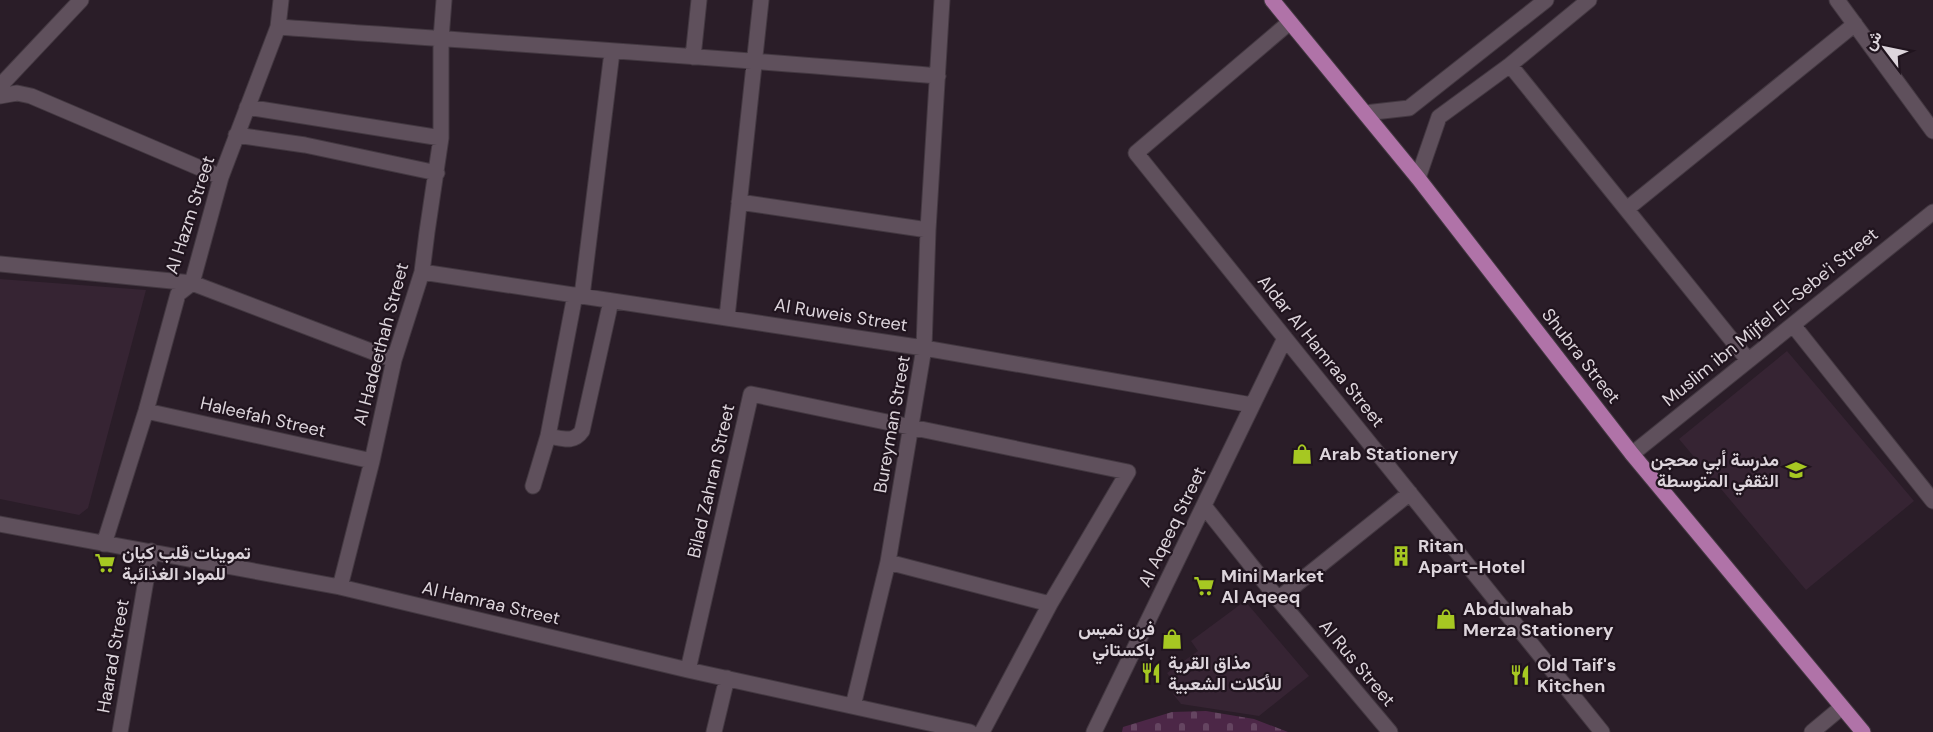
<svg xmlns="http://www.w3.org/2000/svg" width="1933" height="732" viewBox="0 0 1933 732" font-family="'DM Sans',Vazirmatn,sans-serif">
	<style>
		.built { fill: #362433 }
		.cemetery { fill: url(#cemetery-stones) }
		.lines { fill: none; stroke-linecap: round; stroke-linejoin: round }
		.minor-casing { stroke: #433841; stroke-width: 17 }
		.primary-casing { stroke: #433841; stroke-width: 17 }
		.minor { stroke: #5f505c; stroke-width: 15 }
		.primary { stroke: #b073a8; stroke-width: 15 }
		.labels { text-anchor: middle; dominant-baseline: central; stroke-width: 4.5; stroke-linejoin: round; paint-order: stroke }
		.street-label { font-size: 18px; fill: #ddd5dc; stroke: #20141e }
		.poi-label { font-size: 18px; font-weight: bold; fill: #ddd5dc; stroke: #20141e; text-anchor: start }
	</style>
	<defs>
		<pattern id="cemetery-stones" width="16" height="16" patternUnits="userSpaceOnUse" patternTransform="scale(1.5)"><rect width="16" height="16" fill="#4c2747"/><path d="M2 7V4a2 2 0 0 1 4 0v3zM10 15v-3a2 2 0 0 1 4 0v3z" fill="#654561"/></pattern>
	</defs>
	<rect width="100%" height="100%" fill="#2a1d28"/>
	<path class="built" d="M0,279L146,290L88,508L79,515L0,499Z
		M1787,351L1914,501L1806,590L1679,439Z
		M1245,601L1309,676L1259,716L1181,704L1173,694L1179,689L1167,673L1198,651L1191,641Z"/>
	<path class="cemetery" d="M1206,711L1254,719L1288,732H1122L1123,727L1172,712Z"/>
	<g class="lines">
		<g class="minor-casing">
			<path id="minor" d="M1837,0L1933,131
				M1290,22L1136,153L1602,732
				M278,27C498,43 718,57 938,76
				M693,57L699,0
				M1510,65L1748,360
				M0,86L81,0
				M0,96L17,93L31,96L221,177
				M247,107L441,138
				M1365,113L1409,108L1546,0
				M236,135L305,145L437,173
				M1418,178L1439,117L1510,65L1589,0
				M739,202L928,230
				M1628,208L1855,24
				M0,264L192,283L394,360
				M422,272L924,348L1252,405
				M582,296L612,52
				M727,317L761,0
				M1793,325L1933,501
				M146,411L372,461
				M548,436C562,438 573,444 582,431L611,301
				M1632,454L1933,212
				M533,486L548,436L575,295
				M1204,506L1278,599L1390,732
				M0,524L340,587L688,670L970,732
				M104,544L146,411L178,294L192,283L221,177L278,27L281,0
				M888,562L1050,604
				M340,587L372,461L394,360L422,272L427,232L441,138V39L444,0
				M1278,599L1410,493
				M688,670L751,394L1128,472L1050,604L982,732
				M853,706L888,562L924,348L928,230L942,0
				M120,732L151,551
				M714,732L727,678
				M1094,732L1285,338
				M1812,732L1842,707"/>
		</g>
		<g class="primary-casing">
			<path id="primary" d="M1272,0L1418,178L1632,454L1863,732"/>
		</g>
		<use href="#minor" class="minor"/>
		<use href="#primary" class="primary"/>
	</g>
	<defs>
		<g id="shop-bare" transform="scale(1.62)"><path d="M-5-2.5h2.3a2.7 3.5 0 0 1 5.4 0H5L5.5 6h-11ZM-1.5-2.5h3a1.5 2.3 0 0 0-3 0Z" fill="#a6c822" stroke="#20141e" stroke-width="2.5" paint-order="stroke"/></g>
		<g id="school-bare" transform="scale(1.62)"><path d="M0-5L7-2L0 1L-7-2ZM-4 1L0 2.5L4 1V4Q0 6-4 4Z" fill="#a6c822" stroke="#20141e" stroke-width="2.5" paint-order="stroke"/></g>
		<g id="building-bare" transform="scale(1.62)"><path d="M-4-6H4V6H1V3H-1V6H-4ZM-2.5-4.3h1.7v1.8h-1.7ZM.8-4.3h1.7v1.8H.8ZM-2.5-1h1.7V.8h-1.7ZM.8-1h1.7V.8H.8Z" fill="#a6c822" stroke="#20141e" stroke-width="2.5" paint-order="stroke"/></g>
		<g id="supermarket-bare" transform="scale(1.62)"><path d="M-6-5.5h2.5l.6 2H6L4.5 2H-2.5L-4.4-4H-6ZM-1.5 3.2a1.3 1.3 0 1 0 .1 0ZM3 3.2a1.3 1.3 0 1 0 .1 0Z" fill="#a6c822" stroke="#20141e" stroke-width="2.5" paint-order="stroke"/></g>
		<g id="restaurant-bare" transform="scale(1.62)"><path d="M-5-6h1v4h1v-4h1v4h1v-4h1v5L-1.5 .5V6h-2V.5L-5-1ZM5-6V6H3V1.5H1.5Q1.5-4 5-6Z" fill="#a6c822" stroke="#20141e" stroke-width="2.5" paint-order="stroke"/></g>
	</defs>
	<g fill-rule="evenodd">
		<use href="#shop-bare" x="1302" y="454"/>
		<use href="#school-bare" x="1796" y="470"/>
		<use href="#building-bare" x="1401" y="556"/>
		<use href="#supermarket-bare" x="105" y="563"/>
		<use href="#supermarket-bare" x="1204" y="586"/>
		<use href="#shop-bare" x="1446" y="619"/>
		<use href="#shop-bare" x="1172" y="639"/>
		<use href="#restaurant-bare" x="1151" y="673"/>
		<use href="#restaurant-bare" x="1520" y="675"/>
	</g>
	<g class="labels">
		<g class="street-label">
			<text transform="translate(190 215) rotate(-72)">Al Hazm Street</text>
			<text transform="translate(841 315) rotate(9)">Al Ruweis Street</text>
			<text transform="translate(1770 317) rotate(-39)">Muslim ibn Mijfel El-Sebe'i Street</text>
			<text transform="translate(381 344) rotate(-75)">Al Hadeethah Street</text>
			<text transform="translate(1321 351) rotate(51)">Aldar Al Hamraa Street</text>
			<text transform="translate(1581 356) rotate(52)">Shubra Street</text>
			<text transform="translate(263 417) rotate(13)">Haleefah Street</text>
			<text transform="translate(892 424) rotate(-80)">Bureyman Street</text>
			<text transform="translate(711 481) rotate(-77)">Bilad Zahran Street</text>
			<text transform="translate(1172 527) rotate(-64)">Al Aqeeq Street</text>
			<text transform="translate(491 603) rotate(13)">Al Hamraa Street</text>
			<text transform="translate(113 656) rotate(-80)">Haarad Street</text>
			<text transform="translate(1357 663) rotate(50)">Al Rus Street</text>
		</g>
		<g class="poi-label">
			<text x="1319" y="454">Arab Stationery</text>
			<text x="1779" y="460" text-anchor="end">مدرسة أبي محجن<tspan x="1779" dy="21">الثقفي المتوسطة</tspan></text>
			<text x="1418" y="546">Ritan<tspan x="1418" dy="21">Apart-Hotel</tspan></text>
			<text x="122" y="553">تموينات قلب كيان<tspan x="122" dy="21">للمواد الغذائية</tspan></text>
			<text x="1221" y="576">Mini Market<tspan x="1221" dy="21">Al Aqeeq</tspan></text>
			<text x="1463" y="609">Abdulwahab<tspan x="1463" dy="21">Merza Stationery</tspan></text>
			<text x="1155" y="629" text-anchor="end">فرن تميس<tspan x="1155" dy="21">باكستاني</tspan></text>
			<text x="1168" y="663">مذاق القرية<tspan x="1168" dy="21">للأكلات الشعبية</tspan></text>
			<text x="1537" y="665">Old Taif's<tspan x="1537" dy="21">Kitchen</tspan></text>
		</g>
	</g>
	<g transform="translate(1885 48) rotate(302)" stroke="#20141e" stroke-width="4.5" paint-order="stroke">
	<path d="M0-4.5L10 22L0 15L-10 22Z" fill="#ddd5dc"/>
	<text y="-9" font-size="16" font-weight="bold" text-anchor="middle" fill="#ddd5dc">ش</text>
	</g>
</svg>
